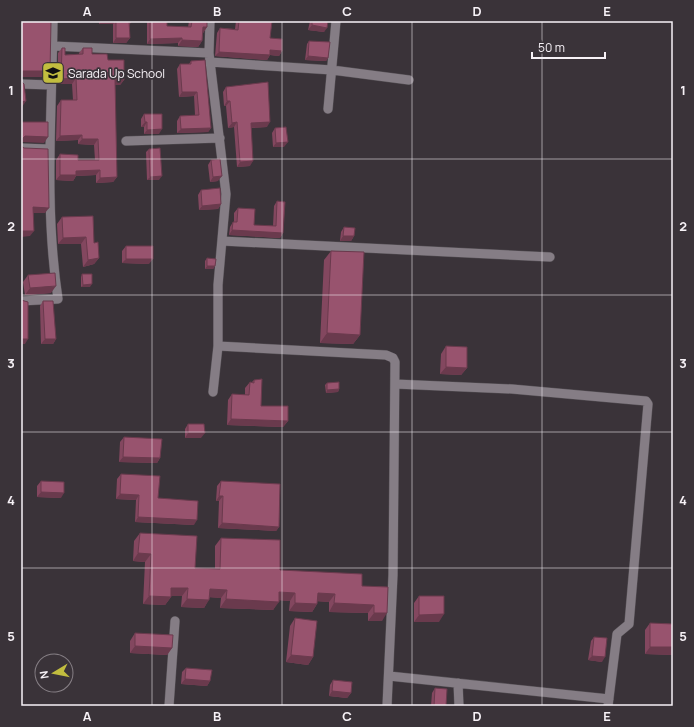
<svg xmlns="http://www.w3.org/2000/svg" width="694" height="727" viewBox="0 0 694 727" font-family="Manrope,sans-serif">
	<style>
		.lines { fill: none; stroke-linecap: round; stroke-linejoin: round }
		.street-casing { stroke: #544f54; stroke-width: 10 }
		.street { stroke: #857d85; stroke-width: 9 }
		.wall { fill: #83475f }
		.shaded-wall { fill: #6a3a4d }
		.building { fill: #98536e; stroke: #6a3a4d }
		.grid { fill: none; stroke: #f7f2f7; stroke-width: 1; stroke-opacity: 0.55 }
		.labels { text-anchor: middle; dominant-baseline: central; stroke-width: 3.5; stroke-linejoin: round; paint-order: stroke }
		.poi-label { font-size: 12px; fill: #f7f2f7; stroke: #3a3339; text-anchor: start }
		.neatline { fill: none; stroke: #f7f2f7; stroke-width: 1.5 }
		.grid-label { font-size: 13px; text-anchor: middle; font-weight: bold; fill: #f7f2f7 }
	</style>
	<rect width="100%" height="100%" fill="#3a3339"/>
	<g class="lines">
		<g class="street-casing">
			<path id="street" d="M53,46L209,53L226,194L218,285V346L213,392
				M209,53L210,21
				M210,62L332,70L409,80
				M21,84L51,85
				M328,109L336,21
				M126,141L220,138
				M21,148L49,149
				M222,241L550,257
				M21,301L58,299C44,206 52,114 53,21
				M218,346L386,355L393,358L395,362L393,575L387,706
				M395,384L512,389L646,401L648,404L629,624L617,634L608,706
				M389,676L609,699
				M458,683L459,706
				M169,706L175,621"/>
		</g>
		<use href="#street" class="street"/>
	</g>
	<path class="wall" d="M99,21H132L129,25L130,38L126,43H113V24H99Z
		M147,21H167V26L188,27L189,21H207V27L203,33L202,41L198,47L178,46V43L147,44Z
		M236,21H272L270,38L282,51L279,56L270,55L267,60L215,56L217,33L220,28L235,29Z
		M310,21H328L324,32L308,30Z
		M309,41L328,58L326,61L305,60L307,44Z
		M62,48L65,55L79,54V53L83,48L92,54L108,60L124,80L120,85H115L117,177L113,182L96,183V175L76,176L73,181L56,180V160L60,154L78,160H95L94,145L78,144V140L56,141L57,106L61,100H73L72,84H58V53Z
		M191,61L211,128L208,132L177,133V121L180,116L195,115L194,96L179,97L177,69L180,64H189Z
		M226,87L267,127L251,128L250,166L237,167L234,127L228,128L226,106H224L223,92Z
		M144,114L159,134H144V127H141V119Z
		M275,128L284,147H273L272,133Z
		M149,149L159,180H147L146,152Z
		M211,160L218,181L210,182L208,165Z
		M201,190L221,204L218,209L199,210L198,195Z
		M277,201L283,233L280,238L229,235L230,227L233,222H234V213L238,208L254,225L273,226L274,206Z
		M62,217L94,243L99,258L94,264L83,267L81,244H58L57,224Z
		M344,227L354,236L351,241H340L341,232Z
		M126,246L149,264L122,263V251Z
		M331,251L360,335L353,344L320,343L324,260Z
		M207,258L215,266L213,269H205V261Z
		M82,274L90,287H81V277Z
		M28,275L51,293L25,295L23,282Z
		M43,301L56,339L53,344H41L40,306Z
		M446,346L467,368L461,375L440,374L441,354Z
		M254,380L261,406L288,421L283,427L227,425L228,400L232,394L245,395V388L250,382H252Z
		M327,383L339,389L338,392L326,393L325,385Z
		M188,424L201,438H185V429Z
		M124,437L160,458L157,463L119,462L120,442Z
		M121,474L158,498L194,525L135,522L136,500L116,499L117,479Z
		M41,481L61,498L37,497V486Z
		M221,481L279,527L276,531L218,528L219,501H216L217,486Z
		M140,533L195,568L215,569V546L221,538L280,570L362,586L388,587L382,621H368V613L329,612V602L317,601V604L312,612L289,611L290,601L279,600L273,610L220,608L221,598L210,597L204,608L181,607L182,596H171V597L165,605L143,604L145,562L133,561L134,541Z
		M419,596L439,622H414V603Z
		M295,618L313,657L308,665L286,662L290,626Z
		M650,623L673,624V655L645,654V630Z
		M135,633L172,648L167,655L130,653V641Z
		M594,637L602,662L588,660L591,641Z
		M186,668L210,681L207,686L181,684L182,672Z
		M333,680L351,693L347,698L329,696L330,685Z
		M435,688L446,706H431L432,693Z"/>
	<path class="shaded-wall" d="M101,21H115L113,24H99Z
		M312,25L327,28L324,32L308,30Z
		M203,27H207L203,33L199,32Z
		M116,38H130L126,43H113Z
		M182,38L178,43L147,44L150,39Z
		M182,40L202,41L198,47L178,46Z
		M270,50L282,51L279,56L270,55L267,60L215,56L219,52Z
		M308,56L328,58L326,61L305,60Z
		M23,71H50L46,77H21V74Z
		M76,78L72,84H58L61,79Z
		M115,80H124L120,85H111Z
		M182,92H197L194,96L179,97Z
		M26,101L22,107H21V102Z
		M227,101H230L226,106H224Z
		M145,122H147L144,127H141Z
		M237,122L234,127L228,128L232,123Z
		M270,122L267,127L248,128L251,123Z
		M211,128L208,132L177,133L181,129Z
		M162,129L159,134H144L147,130Z
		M82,135L78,140L56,141L60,136Z
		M25,136L48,137L44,143L21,142V140Z
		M82,139H98L94,145L78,144Z
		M288,142L284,147H273L276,143Z
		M253,161L250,166L237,167L240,162Z
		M100,170L96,175L76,176L73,181L56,180L60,175L76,171Z
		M162,176L159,180H147L150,177Z
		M222,176L218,181L210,182L213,177Z
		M117,177L113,182L96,183L100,178Z
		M221,204L218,209L199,210L202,206Z
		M33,207L49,208L45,213H29Z
		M232,230L283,233L280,238L229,235Z
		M21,231H34L30,236L21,237Z
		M343,236H354L351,241H340Z
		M86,237L81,244H58L63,238Z
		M99,258L94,264L83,267L88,260Z
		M126,259H153L149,264L122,263Z
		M207,266H215L213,269H205Z
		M92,284L90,287H81L83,285Z
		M56,286L51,293L25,295L30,288Z
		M327,333L360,335L353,344L320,343Z
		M21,339H28L25,344H21Z
		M45,339H56L53,344H41Z
		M446,367L467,368L461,375L440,374Z
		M339,389L338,392L326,393L327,390Z
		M231,419L288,421L283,427L227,425Z
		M188,433H205L201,438H185Z
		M123,457L160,458L157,463L119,462Z
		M41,492L64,493L61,498L37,497Z
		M120,494L139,495L136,500L116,499Z
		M219,496H223L219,501H216Z
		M138,517L197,520L194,525L135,522Z
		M222,523L279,527L276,531L218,528Z
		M138,553L151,554L145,562L133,561Z
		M171,588H188L182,596H165Z
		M210,589L227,590L221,598L204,597Z
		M279,592L295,593L290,601L274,600Z
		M318,593L335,594L329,602L312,601Z
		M149,596L171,597L165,605L143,604Z
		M187,599L209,600L204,608L181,607Z
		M226,599L279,602L273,610L220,608Z
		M295,603L317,604L312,612L289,611Z
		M334,603L374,605L368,613L329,612Z
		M374,613H387L382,621H368Z
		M444,614L439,622H414L419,615Z
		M135,646L172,648L167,655L130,653Z
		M650,647H673V655L645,654Z
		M291,655L313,657L308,665L286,662Z
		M592,656L605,657L602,662L588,660Z
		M185,679L210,681L207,686L181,684Z
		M332,691L351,693L347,698L329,696Z"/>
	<path class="building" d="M21,21H51L50,71H23L21,75Z
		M116,21H131H129L130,38H116Z
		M150,21H167V26L191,27L192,21H207V27H203L202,41L182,40V38L150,39Z
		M239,21H272L270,38L282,39V51L270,50V55L219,52L220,28L238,30Z
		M312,21H328L327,28L312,25Z
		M309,41L330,42L328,58L308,56Z
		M62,48H65V55L83,54V48H92V54H107L108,60H124V80H115L117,177L100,178V170L76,171V175H60V154L78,155V160H99L98,139H82V135L60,136L61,100H77L76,78L61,79Z
		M205,60L211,128L181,129L180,116L199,115L197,92H182L180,64H191V61Z
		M21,81L24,84L26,101L21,102Z
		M268,82L270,122L251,123L253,161L240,162L237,122L232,123L230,101H227L226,87Z
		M144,114H162V129L147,130V122H145Z
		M21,122H48V137L25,136L21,140Z
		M286,127L288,142L276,143L275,128Z
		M21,146L24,148L48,149L49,208L33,207L34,231H21Z
		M160,148L162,176L150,177L149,149Z
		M220,159L222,176L213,177L211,160Z
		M220,188L221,204L202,206L201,190Z
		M277,201L285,202L283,233L232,230L233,222H237L238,208L255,209L254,225L276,226Z
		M93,216L94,243L98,242L99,258L88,260L86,237L63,238L62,217Z
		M344,227L355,228L354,236H343Z
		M126,246H153V259H126Z
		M331,251L364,252L360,335L327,333Z
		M207,258L216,259L215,266H207Z
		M55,273L56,286L30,288L28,275Z
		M82,274H92V284L83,285Z
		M21,300L28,302V339H21Z
		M43,301H53L56,339H45Z
		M446,346L467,347V368L446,367Z
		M262,379L261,406H288V421L231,419L232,394L249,395L250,382L254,383V380Z
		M339,382V389L327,390V383Z
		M188,424H204L205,433H188Z
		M124,437L162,439L160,458L123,457Z
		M121,474L160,476L158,498L198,501L197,520L138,517L139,495L120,494Z
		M41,481L64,482V493L41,492Z
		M221,481L280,484L279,527L222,523L223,496H219Z
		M140,533L197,536L195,568L220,569L221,538L280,540V570L362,574V586L388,587L387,613H374V605L334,603L335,594L318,593L317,604L295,603V593L279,592V602L226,599L227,590L210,589L209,600L187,599L188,588H171V597L149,596L151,554L138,553Z
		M419,596H444V614L419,615Z
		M295,618L317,621L313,657L291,655Z
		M650,623L673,624V647H650Z
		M135,633L173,635L172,648L135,646Z
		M594,637L607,638L605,657L592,656Z
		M186,668L212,670L210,681L185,679Z
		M333,680L352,682L351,693L332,691Z
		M435,688L447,689L446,706H434Z"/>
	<path class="grid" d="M152,21V706M282,21V706M412,21V706M542,21V706M21,159H673M21,295H673M21,432H673M21,568H673"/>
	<defs>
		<g id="school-square" transform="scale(1.15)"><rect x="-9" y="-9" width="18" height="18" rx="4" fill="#c2bd3f" stroke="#3a3339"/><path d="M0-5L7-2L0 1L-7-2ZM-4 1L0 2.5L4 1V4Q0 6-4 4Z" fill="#111"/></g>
	</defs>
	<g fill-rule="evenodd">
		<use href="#school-square" x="53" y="73"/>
	</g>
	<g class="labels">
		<g class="poi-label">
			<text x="68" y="73">Sarada Up School</text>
		</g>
	</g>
	<rect width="694" height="727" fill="none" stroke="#3a3339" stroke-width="44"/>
	<g transform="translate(54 673) rotate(260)"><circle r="19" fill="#3a3339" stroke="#867f85"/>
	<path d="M0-3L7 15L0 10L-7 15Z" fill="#c2bd3f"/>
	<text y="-6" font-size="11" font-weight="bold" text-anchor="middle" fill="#f7f2f7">N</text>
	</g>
	<path d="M532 52v6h73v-6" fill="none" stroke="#f7f2f7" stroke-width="2"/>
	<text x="538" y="52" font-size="12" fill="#f7f2f7" stroke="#3a3339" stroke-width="3" paint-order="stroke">50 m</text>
	<rect x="22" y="22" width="650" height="683" class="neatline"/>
	<g class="grid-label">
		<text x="87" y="16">A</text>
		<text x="217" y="16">B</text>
		<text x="347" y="16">C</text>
		<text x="477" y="16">D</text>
		<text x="607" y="16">E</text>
		<text x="11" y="95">1</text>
		<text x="683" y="95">1</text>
		<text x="11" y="231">2</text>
		<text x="683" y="231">2</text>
		<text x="11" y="368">3</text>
		<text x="683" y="368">3</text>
		<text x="11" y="505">4</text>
		<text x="683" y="505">4</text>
		<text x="11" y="641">5</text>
		<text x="683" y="641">5</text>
		<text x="87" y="721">A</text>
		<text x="217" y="721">B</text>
		<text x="347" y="721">C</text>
		<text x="477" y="721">D</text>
		<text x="607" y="721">E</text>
	</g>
</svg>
